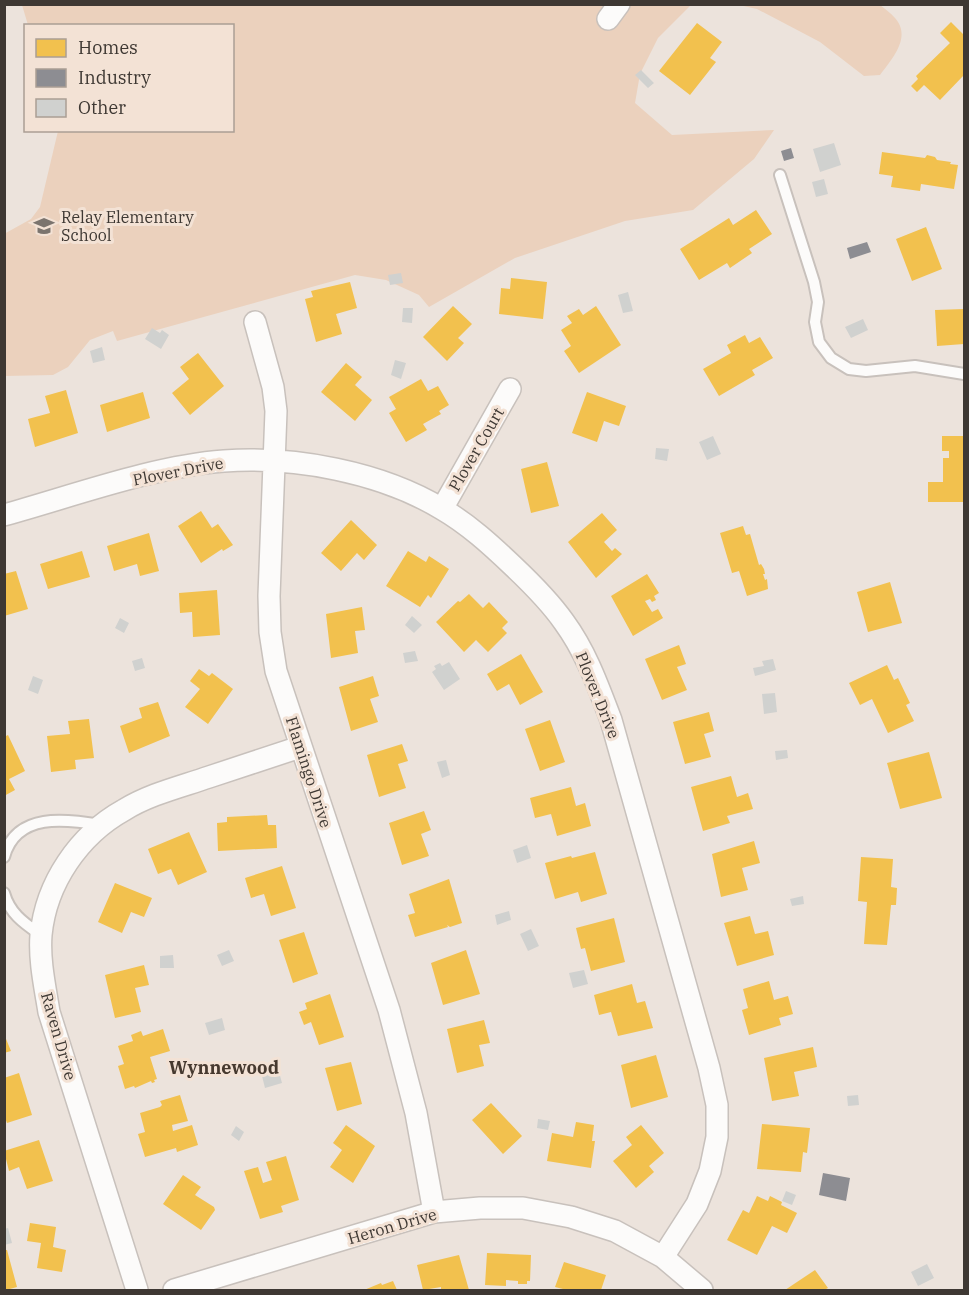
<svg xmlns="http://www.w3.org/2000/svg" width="969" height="1295" viewBox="0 0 969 1295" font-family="'IBM Plex Serif',serif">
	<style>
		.green { fill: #ebd1bd }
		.homes { fill: #f2c14e }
		.industry { fill: #8d8d92 }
		.building { fill: #d0d1cf }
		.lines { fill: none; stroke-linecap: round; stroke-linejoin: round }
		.lane-casing { stroke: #c8c1bc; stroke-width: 14 }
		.street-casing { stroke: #c8c1bc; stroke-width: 24 }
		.lane { stroke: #fcfbfa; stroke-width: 10 }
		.street { stroke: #fcfbfa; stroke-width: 21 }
		.labels { text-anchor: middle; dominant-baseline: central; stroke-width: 6; stroke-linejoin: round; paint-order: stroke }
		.poi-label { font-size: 16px; fill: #3e3833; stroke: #f3e2d5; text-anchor: start }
		.street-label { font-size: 16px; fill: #3e3833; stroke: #f3e2d5 }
		.neighbourhood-label { font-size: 18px; font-weight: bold; fill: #46392f; stroke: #f3e2d5 }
	</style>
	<rect width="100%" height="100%" fill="#ece3dc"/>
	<path class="green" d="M22,5H691L658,38L640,74L635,103L672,135L774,130L754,159L693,210L625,221L515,258L429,307L419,295L386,280L355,275L117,341L113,331L90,340L68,367L53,375L5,376L4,234L31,219L40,207L58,131L232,130V26L28,25Z
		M739,5H880C885,9 891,13 895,18C912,37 892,59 880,75L864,76L820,42L757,9Z"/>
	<path class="homes" d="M951,22L964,35V75L940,100L924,85L917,92L911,86L918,79L916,76L950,43L940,33Z
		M697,23L722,42L710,58L716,62L690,95L659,71Z
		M882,152L925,158L927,155L935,157L937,160L951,162L950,164L958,165L954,189L921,184L920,191L891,187L893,176L879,174Z
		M756,210L772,234L749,249L752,253L730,268L727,263L699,280L680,249L729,218L733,225Z
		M926,227L942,269L912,281L896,239Z
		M511,278L547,282L543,319L499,314L501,288L510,289Z
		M350,282L357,308L336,314L342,334L316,342L305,299L313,297L311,291Z
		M453,306L472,324L458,338L464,343L447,361L423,337Z
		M596,306L621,345L579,373L564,351L571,346L561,330L572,323L567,316L579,309L583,315Z
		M964,309V344L937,346L935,310Z
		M745,335L749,343L760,337L773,358L752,370L755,375L719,396L703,369L731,353L727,345Z
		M198,353L224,386L190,415L172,393L189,379L180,367Z
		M346,363L362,377L355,385L372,400L355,421L321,392Z
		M421,379L428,391L438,386L449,405L439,411L441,414L423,424L427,430L406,442L389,413L396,409L389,397Z
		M66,390L78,433L35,447L28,419L50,413L45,396Z
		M143,392L150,418L107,432L100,405Z
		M587,392L626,406L619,426L604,421L597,442L572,433Z
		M942,436H964V502H928V482H943V458H949V451H942Z
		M547,462L559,506L531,513L521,469Z
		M201,511L212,528L218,524L233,545L223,551L222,549L201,563L178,526Z
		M602,513L617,530L604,542L612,551L615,548L622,554L596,578L568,542Z
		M351,520L377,545L364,560L357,553L341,571L321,553Z
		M743,526L746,535L750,534L759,565L761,564L764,569L765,574H763L765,580L767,579L768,589L747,596L739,571L732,573L720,533Z
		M149,533L159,571L140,576L137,564L114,571L107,546Z
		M82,551L90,577L48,589L40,564Z
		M408,551L426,562L429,556L449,569L431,598L428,595L420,607L386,586Z
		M16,571L28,609L4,616V574Z
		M647,574L659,593L654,596L656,600L652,602L650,599L645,601L652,612L658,609L663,618L633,636L611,596Z
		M890,582L902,623L868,632L857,592Z
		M217,590L220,635L193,637L192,612L180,613L179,593Z
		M469,594L483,608L489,602L508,622L502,628L507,633L488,652L476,640L464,652L436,622L458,601L460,602Z
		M362,607L365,630L355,631L358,653L331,658L326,614Z
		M679,645L686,664L677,667L687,690L662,700L645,659Z
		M521,654L543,692L520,705L509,684L497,691L487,674Z
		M887,665L894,680L898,678L910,703L906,705L914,721L888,733L872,699L860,705L849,683Z
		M199,669L209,676L212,673L233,689L208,724L185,707L200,689L190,681Z
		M373,676L379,696L370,699L378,722L351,731L339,687Z
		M158,702L170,736L129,753L120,726L142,718L139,708Z
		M709,712L714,731L704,734L711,757L685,764L673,722Z
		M89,719L94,758L75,760L76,769L51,772L47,736L70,734L68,721Z
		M550,720L565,762L540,771L525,729Z
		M8,735L25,771L9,779L15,790L4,796V737Z
		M402,744L408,761L398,764L406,788L379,797L367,755Z
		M929,752L942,798L900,809L887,763Z
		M731,776L737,797L748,793L753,809L727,816L730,823L703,831L691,787Z
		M571,787L576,806L585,803L591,826L557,836L551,814L535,818L530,798Z
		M424,811L431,830L421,834L429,856L402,865L389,823Z
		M267,815L268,825H276L277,848L218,851L217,823L227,822V817Z
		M189,832L207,872L178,885L171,869L158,874L148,849Z
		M754,841L760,863L742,868L748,890L721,897L712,854Z
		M595,852L607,894L581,902L578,892L555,899L545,863L571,856L572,858Z
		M861,857L893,859L891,887L897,888L896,905H891L887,945L864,944L867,902L858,901Z
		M282,866L296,908L271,916L264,894L251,898L245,878Z
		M449,879L462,923L450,927L447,925L448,927L415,937L408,915L415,913L409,894Z
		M115,883L152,898L144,917L131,912L122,933L98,922Z
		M750,916L755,934L768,931L774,955L737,966L724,923Z
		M614,918L625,962L591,971L585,948L581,949L576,928Z
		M304,932L318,974L293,983L279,940Z
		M466,950L480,994L443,1005L431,963Z
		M144,965L149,985L135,988L141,1012L115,1018L105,975Z
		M769,981L774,1000L788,996L793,1014L779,1018L781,1025L749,1035L742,1010L748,1008L743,989Z
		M632,984L637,1003L645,1001L653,1028L618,1036L611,1012L599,1015L594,995Z
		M330,994L344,1037L319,1045L311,1022L304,1025L299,1012L307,1009L305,1003Z
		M484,1020L490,1043L479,1045L484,1066L457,1073L447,1029Z
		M163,1029L170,1051L150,1057L157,1079L154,1080L155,1082L152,1083L151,1081L135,1088L134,1086L125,1089L118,1066L124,1064L118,1046L133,1041L131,1035L141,1031L143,1036Z
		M4,1034L11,1051L4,1053Z
		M813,1047L817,1067L794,1072L799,1096L772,1101L764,1058Z
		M656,1055L668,1097L631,1108L621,1065Z
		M351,1062L362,1104L337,1111L325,1068Z
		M19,1073L32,1115L7,1123L4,1115V1078Z
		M180,1095L188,1121L172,1125L173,1131L192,1125L198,1145L177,1152L176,1148L145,1157L138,1134L145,1132L140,1113L160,1107L162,1105L160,1101Z
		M491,1103L522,1136L503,1154L472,1120Z
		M576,1122L594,1125L592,1141H595L591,1168L547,1161L552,1133L573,1137Z
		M762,1124L810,1128L807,1153L803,1152L801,1172L757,1169Z
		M346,1125L375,1146L353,1183L330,1167L342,1150L333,1143Z
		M641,1125L664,1153L649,1166L654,1172L636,1188L613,1161L632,1145L626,1137Z
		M39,1140L53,1181L27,1189L19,1167L9,1171L4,1151Z
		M286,1156L299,1200L281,1206L283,1212L260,1219L244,1171L258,1167L263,1183L272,1180L266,1162Z
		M183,1175L201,1187L195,1195L214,1207L215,1210L201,1230L163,1204Z
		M757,1196L768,1201L770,1196L782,1202L781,1205L797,1213L787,1233L772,1226L757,1255L727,1240L743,1210L749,1213Z
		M30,1223L56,1227L53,1247L66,1250L62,1272L37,1268L41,1243L27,1241Z
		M4,1250H7L17,1287L6,1290Z
		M487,1253L531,1255L530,1281H527V1284H518V1281L506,1280V1286L485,1285Z
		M459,1255L469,1290H446V1289L441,1290V1287L423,1290L417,1265Z
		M564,1262L606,1275L601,1290H567L555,1287Z
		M815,1270L828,1288L824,1290H785Z
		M393,1281L397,1290H364L381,1283L382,1285Z"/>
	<path class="industry" d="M791,148L794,158L784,161L781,151Z
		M867,242L871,252L850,259L847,248Z
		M823,1173L850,1178L846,1201L819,1195Z"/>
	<path class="building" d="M641,70L654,83L648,88L635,75Z
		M834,143L841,165L820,172L813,149Z
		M824,179L828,194L816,197L812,182Z
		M401,273L403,283L390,285L388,275Z
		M628,292L633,311L623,313L618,295Z
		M403,308H413L412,323L402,322Z
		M863,319L868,330L851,338L845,327Z
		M152,328L160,333L162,330L169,335L161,349L145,339Z
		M102,347L105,360L93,363L90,351Z
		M395,360L406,363L401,379L391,375Z
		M713,436L721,454L707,460L699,442Z
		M656,448L669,449L667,461L655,459Z
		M412,616L422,625L414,633L405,625Z
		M120,618L129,623L124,633L115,628Z
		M415,651L418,661L405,663L403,653Z
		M142,658L145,668L135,671L132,661Z
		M773,659L776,670L755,676L753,668L764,666L762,661Z
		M449,662L460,679L444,690L432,672L436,669L434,666L440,663L442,666Z
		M33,676L43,680L38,694L28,690Z
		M775,693L777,712L764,714L762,694Z
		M787,750L788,758L776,760L775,751Z
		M446,760L450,775L442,778L437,762Z
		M527,845L531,858L517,863L513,850Z
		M803,896L804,904L792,906L790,899Z
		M509,911L511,920L497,925L495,915Z
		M531,929L539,946L528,951L520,934Z
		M229,950L234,961L222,966L217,955Z
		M173,955L174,968H160V956Z
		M584,970L588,984L573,988L569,973Z
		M222,1018L225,1030L209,1035L205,1023Z
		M279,1072L282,1083L265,1088L262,1076Z
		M858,1095L859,1105L848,1106L847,1096Z
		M538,1119L550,1121L548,1130L537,1128Z
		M236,1126L244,1132L239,1141L231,1135Z
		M786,1191L796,1195L792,1205L782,1201Z
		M8,1228L12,1243L4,1245V1229Z
		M927,1264L934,1278L918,1286L911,1272Z"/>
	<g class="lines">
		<g class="lane-casing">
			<path id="lane" d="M780,175L814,282L818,302L815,322L819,342L831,358L849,369L866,371L915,366L964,374
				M4,857C16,812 66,819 101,825
				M4,893C10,914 24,923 41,935"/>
		</g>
		<g class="street-casing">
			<path id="street" d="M608,19L619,4
				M255,322L273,387L276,411L269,596L270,632L276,671L389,1010L416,1113L434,1212
				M442,509L510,389
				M4,515C73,496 154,466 224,461C294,456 381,472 442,509C468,524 491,545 513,566C531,583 550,602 564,622C586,652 598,686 611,720L709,1068L717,1105V1137L710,1171L697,1204L663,1257
				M137,1290L49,1012C45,987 39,960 41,935C46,883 79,835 124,810C150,794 180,787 209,777C239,767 270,757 300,747
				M174,1290L434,1212L480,1208H523L571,1217L615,1231L663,1257L702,1290"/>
		</g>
		<use href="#lane" class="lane"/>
		<use href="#street" class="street"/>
	</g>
	<defs>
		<g id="school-bare" transform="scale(1.62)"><path d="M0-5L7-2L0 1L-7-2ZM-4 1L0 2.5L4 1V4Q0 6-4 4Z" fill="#7b746e" stroke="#f3e2d5" stroke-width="2.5" paint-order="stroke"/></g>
	</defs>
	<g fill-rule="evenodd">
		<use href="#school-bare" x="44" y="226"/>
	</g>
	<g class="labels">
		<g class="poi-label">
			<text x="61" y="217">Relay Elementary<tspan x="61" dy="18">School</tspan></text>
		</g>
		<g class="street-label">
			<text transform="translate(476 449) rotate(-60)">Plover Court</text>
			<text transform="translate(178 471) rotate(-11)">Plover Drive</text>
			<text transform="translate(598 695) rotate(68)">Plover Drive</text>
			<text transform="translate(309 772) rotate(72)">Flamingo Drive</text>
			<text transform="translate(59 1036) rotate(74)">Raven Drive</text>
			<text transform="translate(392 1226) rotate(-16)">Heron Drive</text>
		</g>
		<g class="neighbourhood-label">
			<text x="224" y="1067">Wynnewood</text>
		</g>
	</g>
	<rect width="969" height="1295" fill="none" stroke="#3e3833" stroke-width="12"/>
	<rect x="24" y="24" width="210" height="108" fill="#f3e2d5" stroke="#ab9e94" stroke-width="1.5"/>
	<rect x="36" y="39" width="30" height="18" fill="#f2c14e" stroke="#ab9e94" stroke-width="1.5"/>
	<text x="78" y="54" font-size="18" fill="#3e3833">Homes</text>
	<rect x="36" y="69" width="30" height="18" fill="#8d8d92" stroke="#ab9e94" stroke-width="1.5"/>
	<text x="78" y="84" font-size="18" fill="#3e3833">Industry</text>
	<rect x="36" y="99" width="30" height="18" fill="#d0d1cf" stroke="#ab9e94" stroke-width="1.5"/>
	<text x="78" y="114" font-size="18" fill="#3e3833">Other</text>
</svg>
